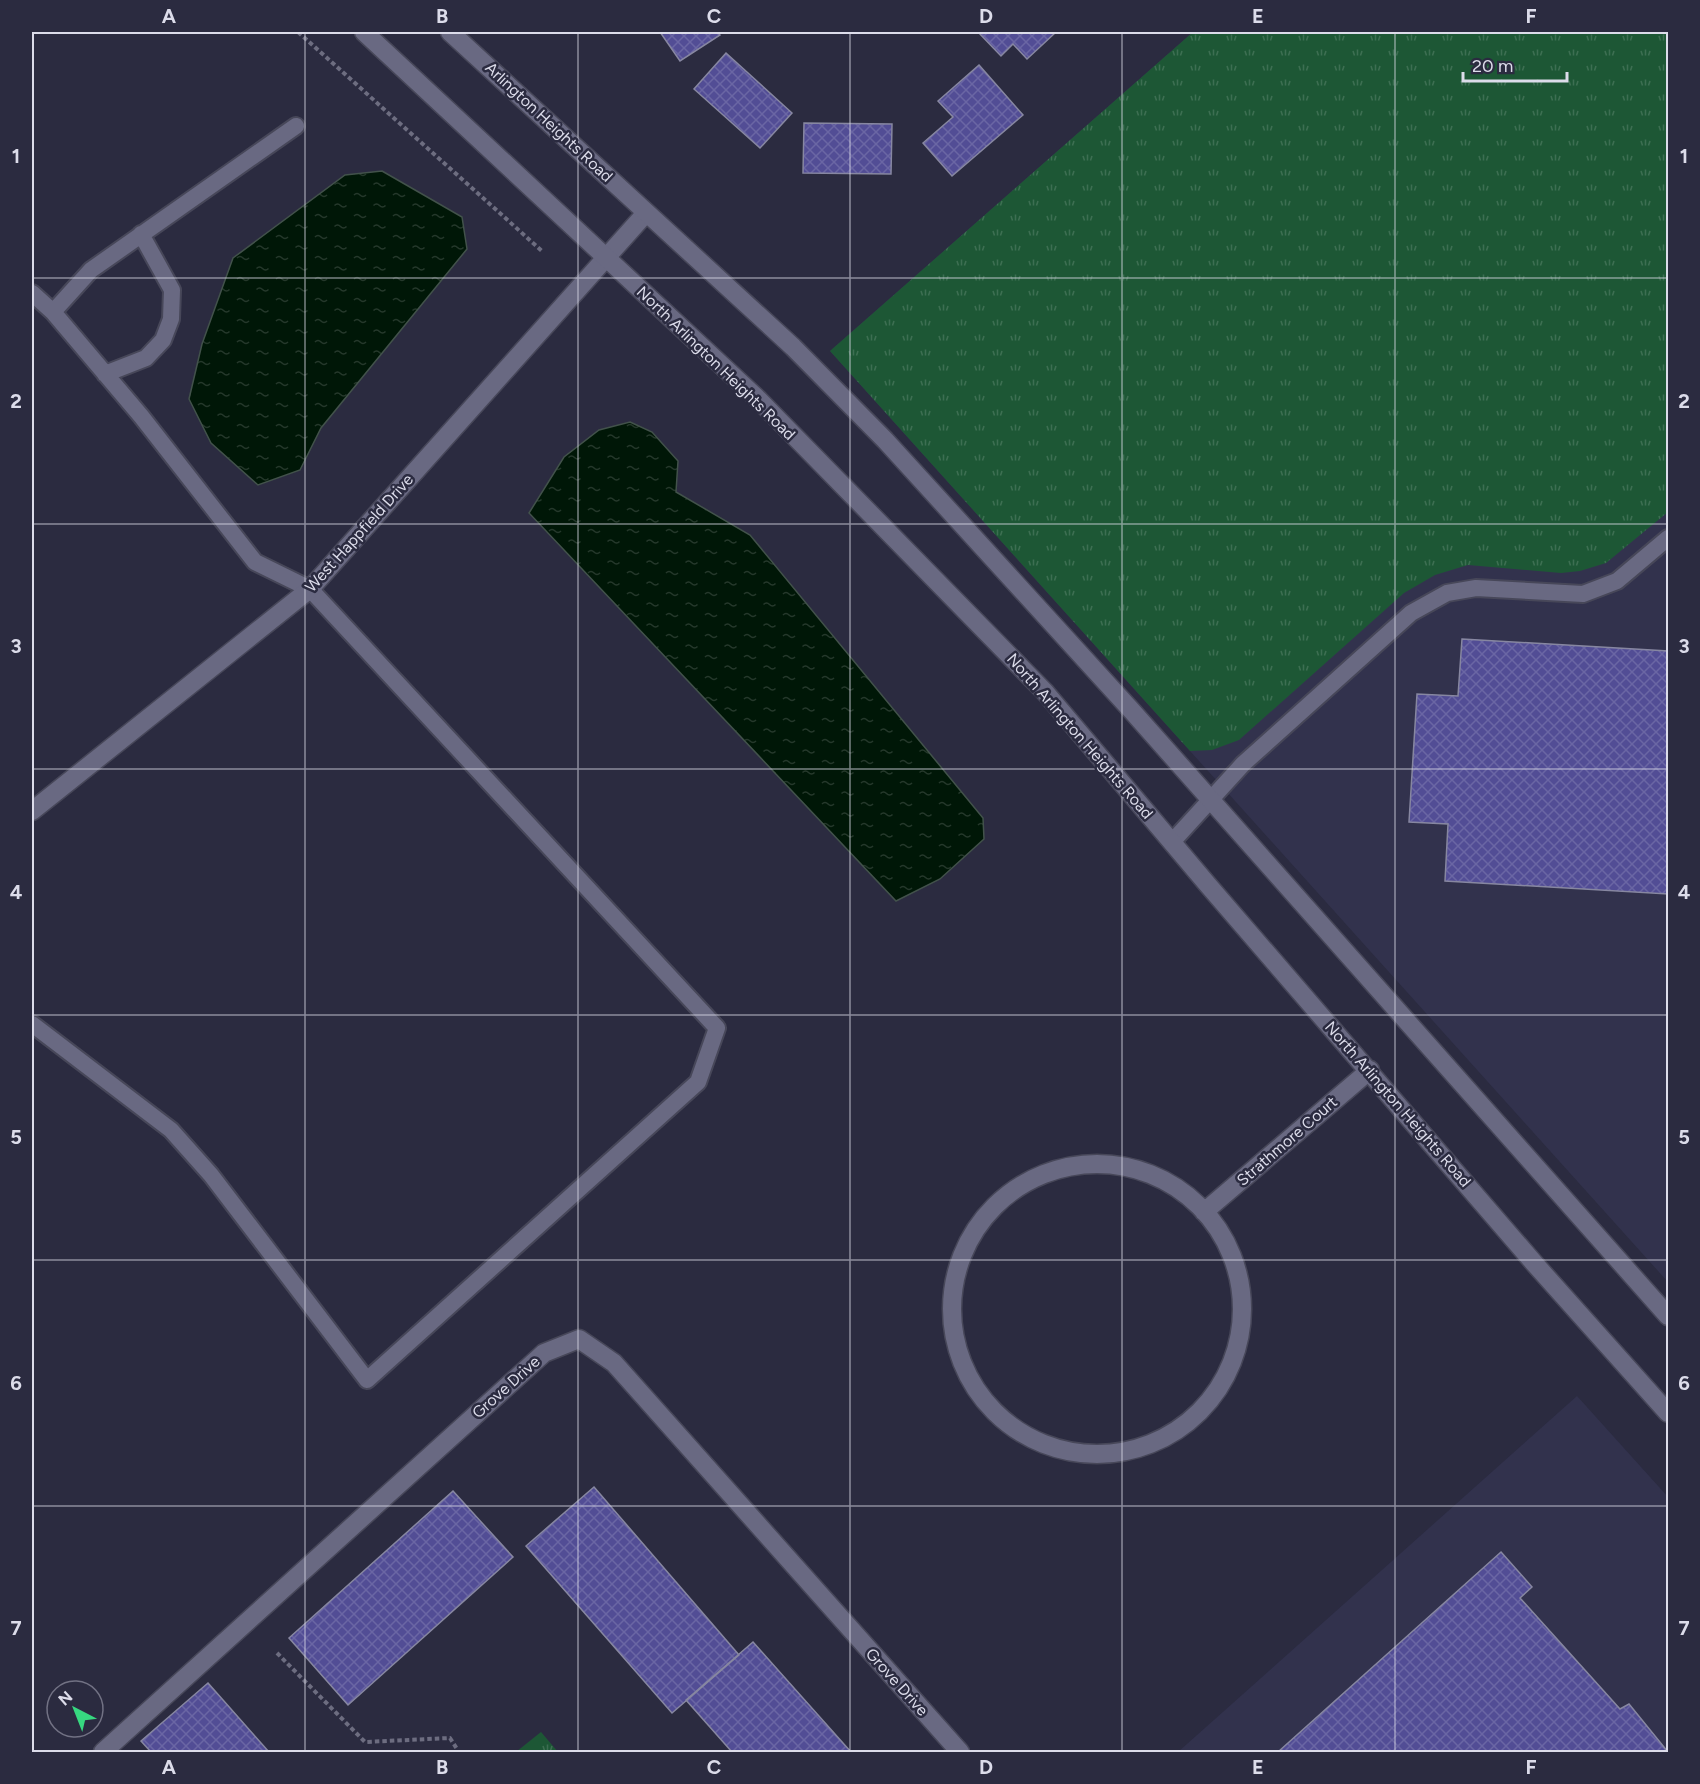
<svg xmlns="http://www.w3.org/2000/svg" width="1700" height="1784" viewBox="0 0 1700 1784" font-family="Figtree,sans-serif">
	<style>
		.built { fill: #32324d }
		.park { fill: url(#park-tufts) }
		.water { fill: url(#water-ripples); stroke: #42524b; stroke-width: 1.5 }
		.building { fill: url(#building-cross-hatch); stroke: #8787a1; stroke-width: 1.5 }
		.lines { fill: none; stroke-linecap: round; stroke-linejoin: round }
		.lane-casing { stroke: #474759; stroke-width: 20 }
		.street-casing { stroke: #474759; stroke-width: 21 }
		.secondary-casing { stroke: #474759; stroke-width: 21 }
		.path { stroke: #6d6d80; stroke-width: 4; stroke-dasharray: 4.5 3; stroke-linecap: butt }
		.lane { stroke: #696982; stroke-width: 16 }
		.street { stroke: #696982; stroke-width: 18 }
		.secondary { stroke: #696982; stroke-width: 18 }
		.grid { fill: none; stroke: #dcdcea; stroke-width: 1.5; stroke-opacity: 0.55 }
		.labels { text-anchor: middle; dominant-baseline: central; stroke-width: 5; stroke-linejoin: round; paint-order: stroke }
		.street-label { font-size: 16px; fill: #dcdcea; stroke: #2b2b40 }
		.neatline { fill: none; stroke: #dcdcea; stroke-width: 2 }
		.grid-label { font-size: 20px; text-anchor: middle; font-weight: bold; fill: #dcdcea }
	</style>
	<defs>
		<pattern id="park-tufts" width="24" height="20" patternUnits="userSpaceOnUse" patternTransform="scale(1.5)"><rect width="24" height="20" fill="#1d5735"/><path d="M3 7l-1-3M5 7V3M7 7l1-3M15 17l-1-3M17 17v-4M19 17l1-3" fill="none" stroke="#3d6f52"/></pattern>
		<pattern id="water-ripples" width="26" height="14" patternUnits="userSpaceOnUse" patternTransform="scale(1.5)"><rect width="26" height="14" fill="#001707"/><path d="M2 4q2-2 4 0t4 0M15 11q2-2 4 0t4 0" fill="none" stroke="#25382b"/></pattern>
		<pattern id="building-cross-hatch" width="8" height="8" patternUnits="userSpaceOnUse" patternTransform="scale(1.5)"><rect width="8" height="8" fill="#524d95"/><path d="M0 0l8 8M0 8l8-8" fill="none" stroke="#6a66a4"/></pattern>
	</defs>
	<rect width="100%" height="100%" fill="#2b2b40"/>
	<path class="built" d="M1193,32H1668V1282L830,351Z
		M1577,1396L1668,1497V1752H1178Z"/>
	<path class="park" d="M1193,32H1668V512L1606,563L1580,571L1561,573L1468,565L1435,575L1404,593L1239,740L1212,750L1190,751L830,351Z
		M541,1732L558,1752H516Z"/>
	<path class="water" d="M382,171L462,217L467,249L321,428L300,470L258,485L211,443L189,399L202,344L233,258L345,175Z
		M630,422L652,432L678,461L676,492L750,535L983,818L984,839L940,879L896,901L529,513L564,457L599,430Z"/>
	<path class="building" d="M660,32H718L720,35L680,61Z
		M978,32H1056L1027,59L1013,44L1001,56Z
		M726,53L792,113L760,148L694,89Z
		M979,65L1023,115L952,176L923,143L953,117L938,101Z
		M804,123L892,124L891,174L803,173Z
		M1462,639L1668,651V894L1445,881L1448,824L1409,822L1417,694L1458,696Z
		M594,1487L739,1655L672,1713L526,1546Z
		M453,1491L513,1557L348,1705L289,1638Z
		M1501,1552L1532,1587L1520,1598L1620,1709L1629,1704L1668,1752H1278Z
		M753,1642L851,1752H732L686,1700Z
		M208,1683L269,1752H151L141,1741Z"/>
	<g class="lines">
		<g class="lane-casing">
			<path id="lane" d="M32,293L53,312L141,416L255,562L310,589L717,1028L698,1082L367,1380L211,1175L171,1130L32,1024
				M53,312L91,270L296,126
				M105,374L146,358L163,340L171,319L172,290L141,234
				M1172,842L1243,764L1411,613L1447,593L1476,588L1583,594L1617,581L1668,538"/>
		</g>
		<g class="street-casing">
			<path id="street" d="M32,811L310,589L646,213
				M952 1309a145 145 0 1 1 290 0a145 145 0 1 1-290 0Z
				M1204,1212L1370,1070
				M103,1752L544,1353L579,1339L614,1363L960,1752"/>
		</g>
		<g class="secondary-casing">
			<path id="secondary" d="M364,32L759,400L1045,692L1208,885L1534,1263L1668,1413
				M450,32L793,347L885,440L1132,711L1668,1316"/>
		</g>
		<path class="path" d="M298,32L542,251
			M277,1653L365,1742L450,1738L457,1749"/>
		<use href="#lane" class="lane"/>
		<use href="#street" class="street"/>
		<use href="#secondary" class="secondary"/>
	</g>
	<path class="grid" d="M305,32V1752M578,32V1752M850,32V1752M1122,32V1752M1395,32V1752M32,278H1668M32,524H1668M32,769H1668M32,1015H1668M32,1260H1668M32,1506H1668"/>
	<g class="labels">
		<g class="street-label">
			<text transform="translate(549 122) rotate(43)">Arlington Heights Road</text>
			<text transform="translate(716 363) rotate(44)">North Arlington Heights Road</text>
			<text transform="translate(359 533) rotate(-48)">West Happfield Drive</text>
			<text transform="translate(1080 736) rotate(49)">North Arlington Heights Road</text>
			<text transform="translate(1398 1104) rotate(49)">North Arlington Heights Road</text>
			<text transform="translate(1287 1141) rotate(-41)">Strathmore Court</text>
			<text transform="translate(506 1387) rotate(-42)">Grove Drive</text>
			<text transform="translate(897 1682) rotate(48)">Grove Drive</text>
		</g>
	</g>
	<rect width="1700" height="1784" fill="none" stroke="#2b2b40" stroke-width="66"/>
	<g transform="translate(75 1709) rotate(318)"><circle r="28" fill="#2b2b40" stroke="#727284" stroke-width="1.5"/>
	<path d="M0-4.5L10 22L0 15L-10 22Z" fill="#37d880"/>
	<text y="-9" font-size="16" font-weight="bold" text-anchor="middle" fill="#dcdcea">N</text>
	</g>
	<path d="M1463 72v9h104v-9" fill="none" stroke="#dcdcea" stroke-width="3"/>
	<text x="1472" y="72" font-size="18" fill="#dcdcea" stroke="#2b2b40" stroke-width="4.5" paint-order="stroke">20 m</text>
	<rect x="33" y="33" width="1634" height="1718" class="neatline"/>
	<g class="grid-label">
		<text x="169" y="23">A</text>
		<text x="442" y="23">B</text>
		<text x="714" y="23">C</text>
		<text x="986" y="23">D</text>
		<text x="1258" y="23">E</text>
		<text x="1531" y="23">F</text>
		<text x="16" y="163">1</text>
		<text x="1684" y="163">1</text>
		<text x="16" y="408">2</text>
		<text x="1684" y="408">2</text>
		<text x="16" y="653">3</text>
		<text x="1684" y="653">3</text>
		<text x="16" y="899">4</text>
		<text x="1684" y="899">4</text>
		<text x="16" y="1144">5</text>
		<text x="1684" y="1144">5</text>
		<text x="16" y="1390">6</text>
		<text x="1684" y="1390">6</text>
		<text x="16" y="1635">7</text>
		<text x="1684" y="1635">7</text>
		<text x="169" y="1774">A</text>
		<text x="442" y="1774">B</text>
		<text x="714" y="1774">C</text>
		<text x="986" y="1774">D</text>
		<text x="1258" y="1774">E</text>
		<text x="1531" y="1774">F</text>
	</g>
</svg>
